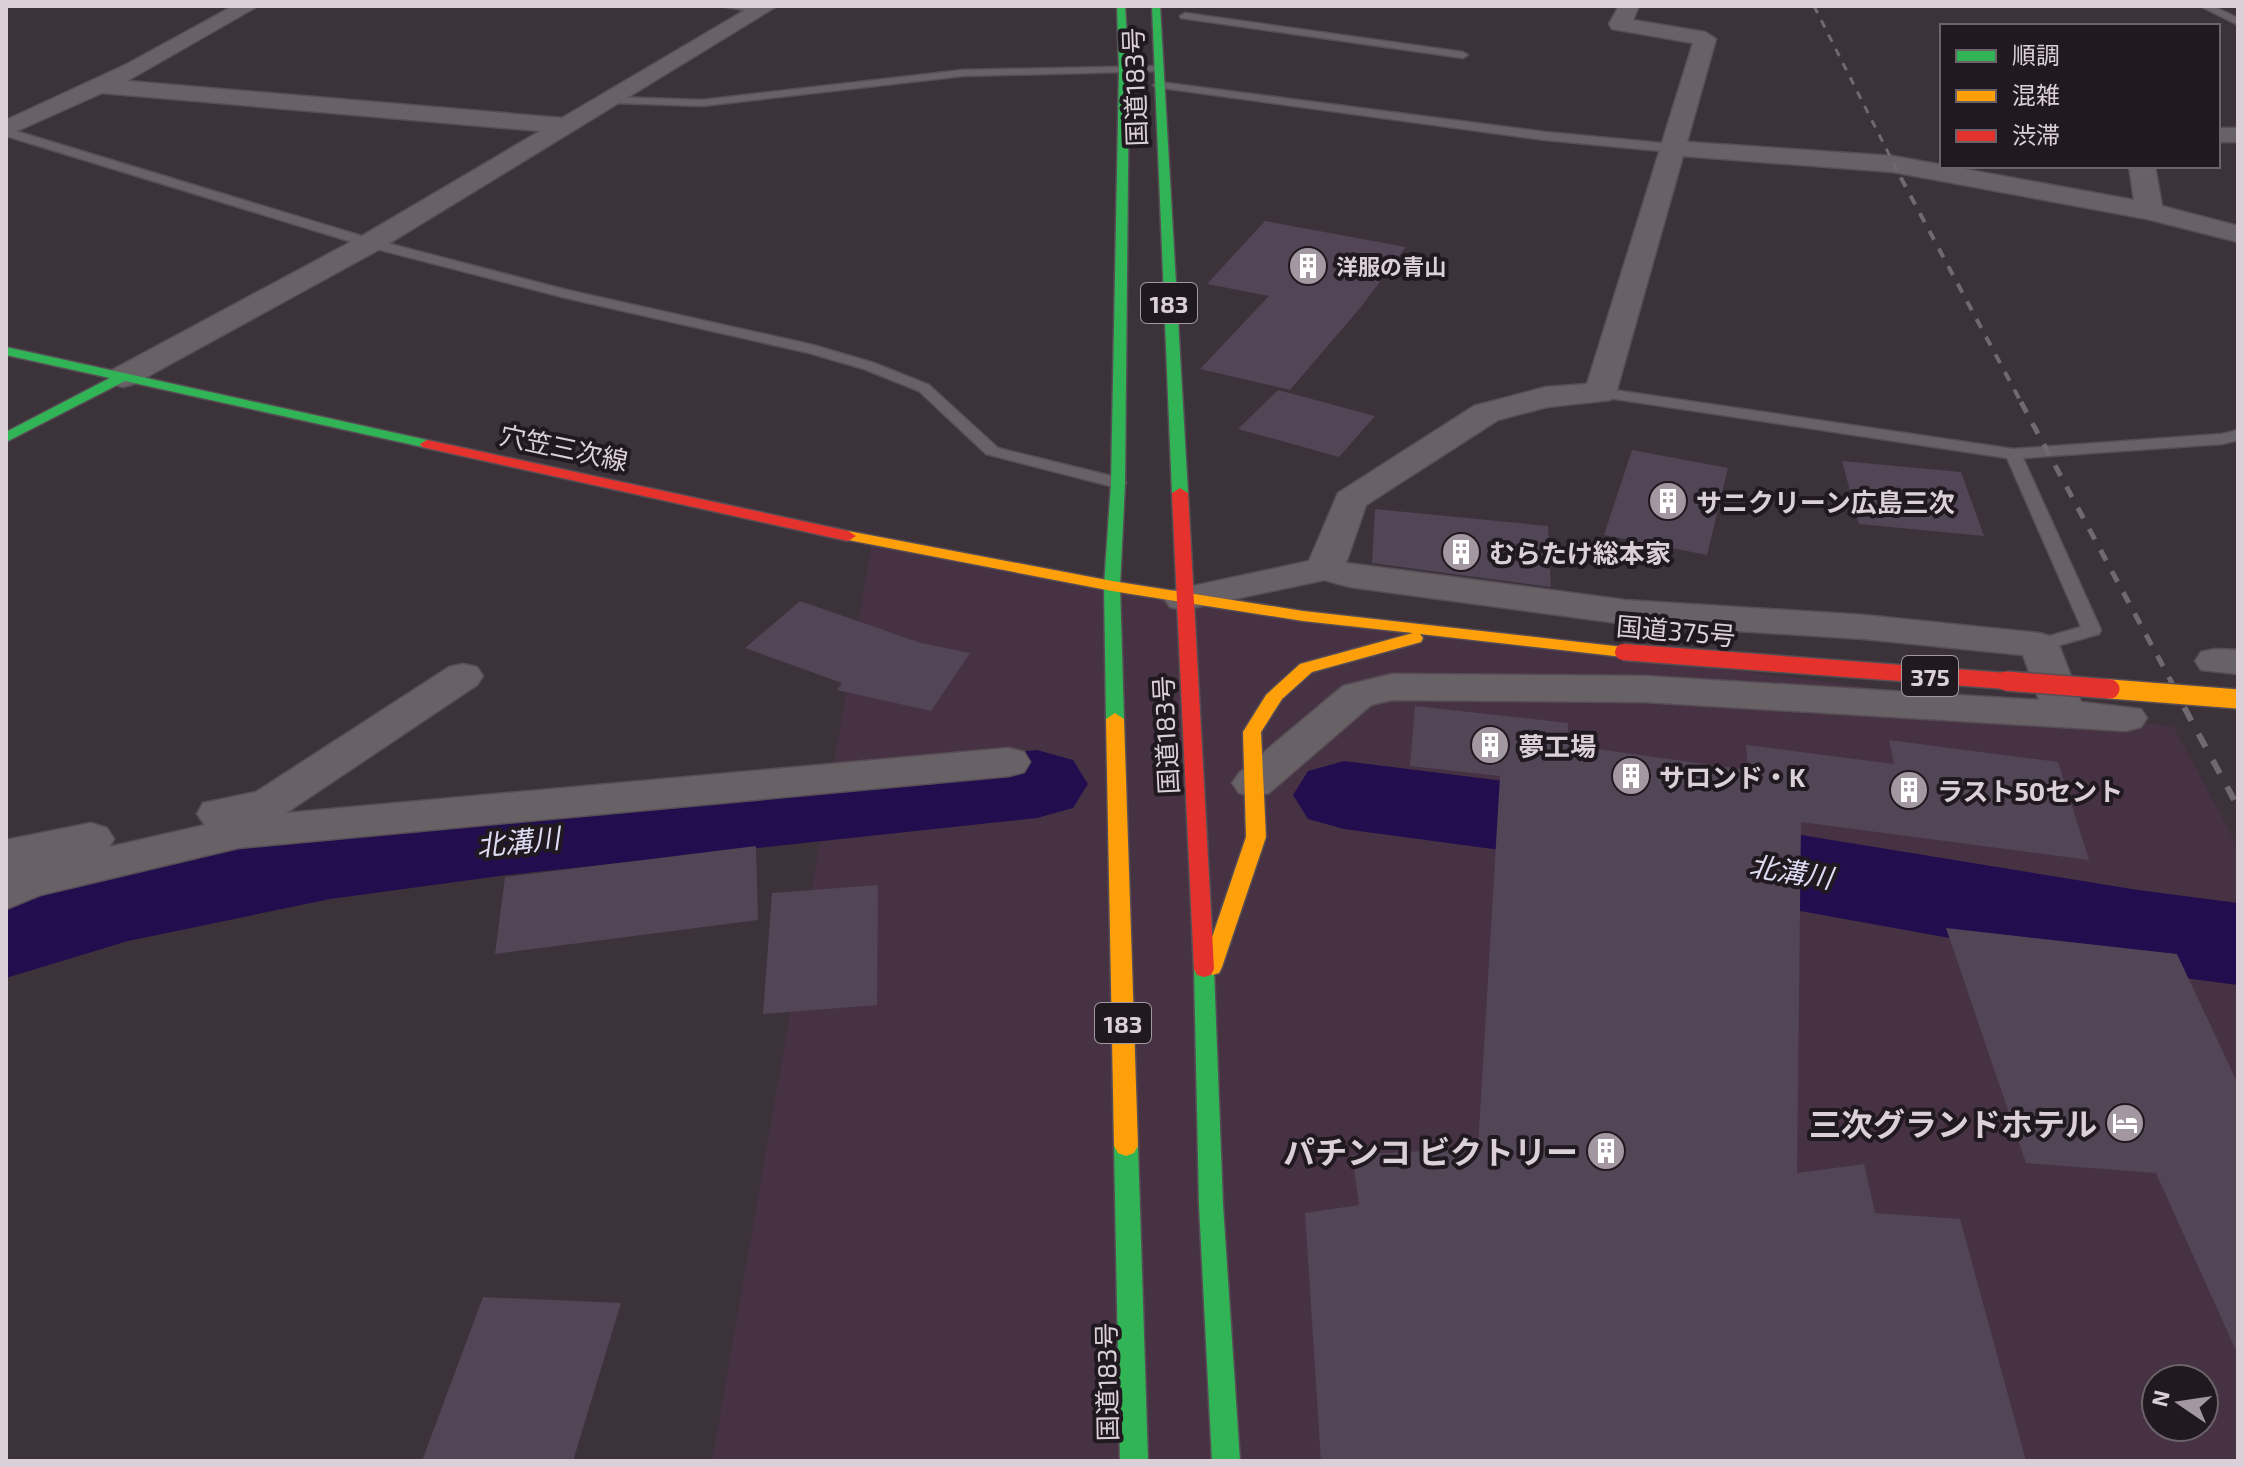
<svg xmlns="http://www.w3.org/2000/svg" width="2244" height="1467" viewBox="0 0 2244 1467" font-family="'Exo 2','Noto Sans JP',sans-serif">
	<style>
		.built { fill: #473244; fill-rule: evenodd }
		.lines { fill: none; stroke-linecap: round; stroke-linejoin: round }
		.river { fill: #220d4f; fill-rule: evenodd }
		.building { fill: #514556 }
		.lane-casing { stroke: #574e55; stroke-width: 3 }
		.street-casing { stroke: #574e55; stroke-width: 3 }
		.fast-casing { stroke: #574e55; stroke-width: 3 }
		.slow-casing { stroke: #574e55; stroke-width: 3 }
		.jam-casing { stroke: #574e55; stroke-width: 3 }
		.lane { fill: #686166; fill-rule: evenodd }
		.street { fill: #686166; fill-rule: evenodd }
		.fast { fill: #30b455; fill-rule: evenodd }
		.slow { fill: #ff9f0a; fill-rule: evenodd }
		.jam { fill: #e5322d; fill-rule: evenodd }
		.rail-far3 { stroke: #70696f; stroke-width: 3; stroke-dasharray: 8 8; stroke-linecap: butt }
		.rail-far2 { stroke: #70696f; stroke-width: 4; stroke-dasharray: 10 10; stroke-linecap: butt }
		.rail-far1 { stroke: #70696f; stroke-width: 5; stroke-dasharray: 12 12; stroke-linecap: butt }
		.rail { stroke: #70696f; stroke-width: 6; stroke-dasharray: 15 15; stroke-linecap: butt }
		.slow-bridge-casing { stroke: #574e55; stroke-width: 22; stroke-linecap: butt }
		.jam-bridge-far1-casing { stroke: #574e55; stroke-width: 19; stroke-linecap: butt }
		.jam-bridge-casing { stroke: #574e55; stroke-width: 22; stroke-linecap: butt }
		.slow-bridge { stroke: #ff9f0a; stroke-width: 19 }
		.jam-bridge-far1 { stroke: #e5322d; stroke-width: 16 }
		.jam-bridge { stroke: #e5322d; stroke-width: 19 }
		.labels { text-anchor: middle; dominant-baseline: central; stroke-width: 8; stroke-linejoin: round; paint-order: stroke }
		.far-poi-label { font-size: 22px; font-weight: bold; fill: #dbcfd8; stroke: #211920; text-anchor: start }
		.shield { fill: #211920; stroke: #a398a1; stroke-width: 2 }
		.shield-label { font-size: 24px; font-weight: bold; fill: #dbcfd8 }
		.street-label { font-size: 26px; fill: #dbcfd8; stroke: #211920 }
		.poi-label { font-size: 26px; font-weight: bold; fill: #dbcfd8; stroke: #211920; text-anchor: start }
		.water-label { font-size: 28px; font-style: italic; fill: #dcdbf1; stroke: #211920 }
		.near-poi-label { font-size: 32px; font-weight: bold; fill: #dbcfd8; stroke: #211920; text-anchor: end }
	</style>
	<rect width="100%" height="100%" fill="#3c323a"/>
	<path class="built" d="M872,544L1303,614L2174,727L2238,848V1461H712ZM2156,1379H2204V1427H2156Z"/>
	<g class="lines">
		<path class="river" d="M1037,750L1073,760L1088,784L1073,808L1037,818L507,875L330,899L128,941L6,978V894C199,836 403,813 603,793C747,779 892,765 1037,750Z
			M1344,761L1545,786L1690,817L2138,890L2238,903V985L2138,972L1690,891L1545,856L1344,829L1308,819L1293,795L1308,771Z"/>
	</g>
	<path class="building" d="M1265,221L1406,247L1361,307L1290,390L1200,369L1269,296L1207,284Z
		M1278,390L1375,416L1339,457L1238,429Z
		M1632,450L1728,468L1707,555L1604,535Z
		M1842,461L1961,472L1984,536L1859,524Z
		M1375,509L1548,526L1551,587L1372,563Z
		M800,601L921,643L970,653L931,711L837,690L842,683L745,648Z
		M1415,706L1568,723V745L1748,770L1746,745L1894,764L1889,740L2058,762L2089,860L1801,822L1797,1173L1864,1164L1875,1213L1960,1219L2026,1461H1321L1305,1213L1359,1205L1352,1155L1478,1148L1500,776L1410,766Z
		M756,846L758,920L495,954L505,877Z
		M878,885L877,1005L763,1014L772,893Z
		M1946,928L2177,954L2238,1084V1355L2156,1173L2026,1163Z
		M483,1297L621,1303L573,1461H422Z"/>
	<g class="lines">
		<g class="lane-casing">
			<path id="lane" d="M721,6H752L765,10L760,13Z
				M2200,6H2213L2238,18V25Z
				M1185,13L1463,52L1468,55L1463,58L1181,18L1180,16Z
				M1158,66L1162,67V71L963,76L702,106L613,103L607,100L613,97L702,100L963,70Z
				M1159,82L1545,132L1672,144L1678,148L1672,152L1545,140L1155,87L1153,85Z
				M6,128L375,240L567,290L813,345L874,363L929,385L998,448L1124,479L1126,483L1118,488L986,454L919,391L864,369L809,353L566,298L365,246L6,136Z
				M1600,388L2013,449L2222,434L2238,430V440L2222,444L2023,458L2101,630L2099,634L2039,651L2030,645L2032,641L2081,627L2007,458L1595,396V390Z"/>
		</g>
		<g class="street-casing">
			<path id="street" d="M233,6H258L127,81L562,118L752,6H777L380,249L134,384L123,387L112,384L107,377L112,370L360,237L540,131L102,93L6,136V120L127,64Z
				M1619,6H1639L1633,20L1705,32L1716,39L1687,142L1893,156L2134,200L2129,166H2155L2162,206L2238,226V242L2147,219L1893,172L1683,156L1616,393L1611,400L1547,407L1498,420L1366,505L1346,563L1625,600L1864,615L2039,633L2053,637L2059,645L2081,702L2141,709L2147,718L2141,727L2126,731L1645,702L1392,700L1371,705L1269,793L1254,797L1239,793L1232,783L1239,773L1343,686L1392,674L1645,676L2039,700L2023,655L1864,639L1625,624L1350,587L1324,580L1183,610L1170,607L1164,599L1170,591L1309,561L1338,493L1474,406L1546,387L1587,384L1693,43L1612,29L1609,24Z
				M2218,128H2238V142H2218Z
				M2215,649L2238,650V674L2201,670L2195,661L2201,652Z
				M463,664L477,667L483,676L477,685L286,813L1009,748L1024,752L1030,762L1024,772L1009,776L238,848L40,895L6,909V873L9,871L6,872V840L91,823L107,828L114,839L109,847L205,825L197,814L203,803L256,792L449,667Z"/>
		</g>
		<g class="fast-casing">
			<path id="fast" d="M1117,6H1125L1129,69L1125,483L1120,586L1124,719L1115,725L1106,719L1104,586L1111,483L1119,69Z
				M1152,6H1160L1188,493L1180,498L1172,493Z
				M6,347L427,440L434,444L427,448L125,381L6,442V432L110,378L6,355Z
				M1204,961L1211,963L1214,969L1223,1205L1240,1461H1212L1199,1205L1194,969L1197,963Z
				M1126,1136L1134,1139L1138,1146L1148,1461H1120L1114,1146L1118,1139Z"/>
		</g>
		<g class="slow-casing">
			<path id="slow" d="M848,531L1112,581L1303,611L1623,647L1631,652L1623,657L1420,634L1423,638L1421,642L1312,672L1282,699L1261,732L1266,837L1222,967L1219,973L1212,975L1205,973L1202,967L1246,837L1243,732L1266,695L1300,664L1413,633L1303,621L1112,591L843,539L840,536L843,533Z
				M1115,713L1124,719L1138,1146L1134,1153L1126,1156L1118,1153L1114,1146L1106,719Z"/>
		</g>
		<g class="jam-casing">
			<path id="jam" d="M427,440L848,531L856,536L848,541L422,447L420,444Z
				M1180,488L1188,493L1214,969L1211,975L1204,977L1197,975L1194,969L1172,493Z"/>
		</g>
		<use href="#lane" class="lane"/>
		<use href="#street" class="street"/>
		<use href="#fast" class="fast"/>
		<use href="#slow" class="slow"/>
		<use href="#jam" class="jam"/>
		<path class="rail-far3" d="M1814,6L1902,180"/>
		<path class="rail-far2" d="M1901,178L2022,404"/>
		<path class="rail-far1" d="M2021,402L2172,683"/>
		<path class="rail" d="M2170,681L2238,807"/>
		<g class="slow-bridge-casing">
			<path id="slow-bridge" d="M2110,689L2238,699"/>
		</g>
		<g class="jam-bridge-far1-casing">
			<path id="jam-bridge-far1" d="M1623,652L2033,683"/>
		</g>
		<g class="jam-bridge-casing">
			<path id="jam-bridge" d="M2006,681L2110,689"/>
		</g>
		<use href="#slow-bridge" class="slow-bridge"/>
		<use href="#jam-bridge-far1" class="jam-bridge-far1"/>
		<use href="#jam-bridge" class="jam-bridge"/>
	</g>
	<defs>
		<g id="building-disc" transform="scale(2)"><circle r="9.5" fill="#a398a1" stroke="#211920"/><path d="M-4-6H4V6H1V3H-1V6H-4ZM-2.5-4.3h1.7v1.8h-1.7ZM.8-4.3h1.7v1.8H.8ZM-2.5-1h1.7V.8h-1.7ZM.8-1h1.7V.8H.8Z" fill="#fff"/></g>
		<g id="hotel-disc" transform="scale(2)"><circle r="9.5" fill="#a398a1" stroke="#211920"/><path d="M-6-4.5h1.5V1H6V5H4.5V3h-9V5H-6ZM-4 0a1.8 1.8 0 1 1 3.6 0ZM.5 0V-2.5h3Q6-2.5 6 0Z" fill="#fff"/></g>
	</defs>
	<g fill-rule="evenodd">
		<use href="#building-disc" x="1308" y="266"/>
		<use href="#building-disc" x="1668" y="501"/>
		<use href="#building-disc" x="1461" y="552"/>
		<use href="#building-disc" x="1490" y="745"/>
		<use href="#building-disc" x="1631" y="776"/>
		<use href="#building-disc" x="1909" y="790"/>
		<use href="#hotel-disc" x="2125" y="1123"/>
		<use href="#building-disc" x="1606" y="1151"/>
	</g>
	<g class="labels">
		<g class="far-poi-label">
			<text x="1336" y="266">洋服の青山</text>
		</g>
		<g class="shield">
			<rect x="1141" y="283" width="56" height="40" rx="6"/>
			<rect x="1902" y="656" width="56" height="40" rx="6"/>
			<rect x="1095" y="1003" width="56" height="40" rx="6"/>
		</g>
		<g class="shield-label">
			<text x="1169" y="303">183</text>
			<text x="1930" y="676">375</text>
			<text x="1123" y="1023">183</text>
		</g>
		<g class="street-label">
			<text transform="translate(1134 87) rotate(-92)">国道183号</text>
			<text transform="translate(564 447) rotate(12)">穴笠三次線</text>
			<text transform="translate(1676 630) rotate(5)">国道375号</text>
			<text transform="translate(1165 735) rotate(-93)">国道183号</text>
			<text transform="translate(1106 1382) rotate(-91)">国道183号</text>
		</g>
		<g class="poi-label">
			<text x="1696" y="501">サニクリーン広島三次</text>
			<text x="1489" y="552">むらたけ総本家</text>
			<text x="1518" y="745">夢工場</text>
			<text x="1659" y="776">サロンド・K</text>
			<text x="1937" y="790">ラスト50セント</text>
		</g>
		<g class="water-label">
			<text transform="translate(518 841) rotate(-6)">北溝川</text>
			<text transform="translate(1791 871) rotate(9)">北溝川</text>
		</g>
		<g class="near-poi-label">
			<text x="2097" y="1123">三次グランドホテル</text>
			<text x="1578" y="1151">パチンコ ビクトリー</text>
		</g>
	</g>
	<rect width="2244" height="1467" fill="none" stroke="#dbcfd8" stroke-width="16"/>
	<rect x="1940" y="24" width="280" height="144" fill="#211920" stroke="#6b626a" stroke-width="2"/>
	<rect x="1956" y="50" width="40" height="12" fill="#30b455" stroke="#6b626a" stroke-width="2"/>
	<text x="2012" y="64" font-size="24" fill="#dbcfd8">順調</text>
	<rect x="1956" y="90" width="40" height="12" fill="#ff9f0a" stroke="#6b626a" stroke-width="2"/>
	<text x="2012" y="104" font-size="24" fill="#dbcfd8">混雑</text>
	<rect x="1956" y="130" width="40" height="12" fill="#e5322d" stroke="#6b626a" stroke-width="2"/>
	<text x="2012" y="144" font-size="24" fill="#dbcfd8">渋滞</text>
	<g transform="translate(2180 1403) rotate(283)"><circle r="38" fill="#211920" stroke="#6b626a" stroke-width="2"/>
	<path d="M0-6L14 30L0 20L-14 30Z" fill="#a398a1"/>
	<text y="-12" font-size="22" font-weight="bold" text-anchor="middle" fill="#dbcfd8">N</text>
	</g>
</svg>
